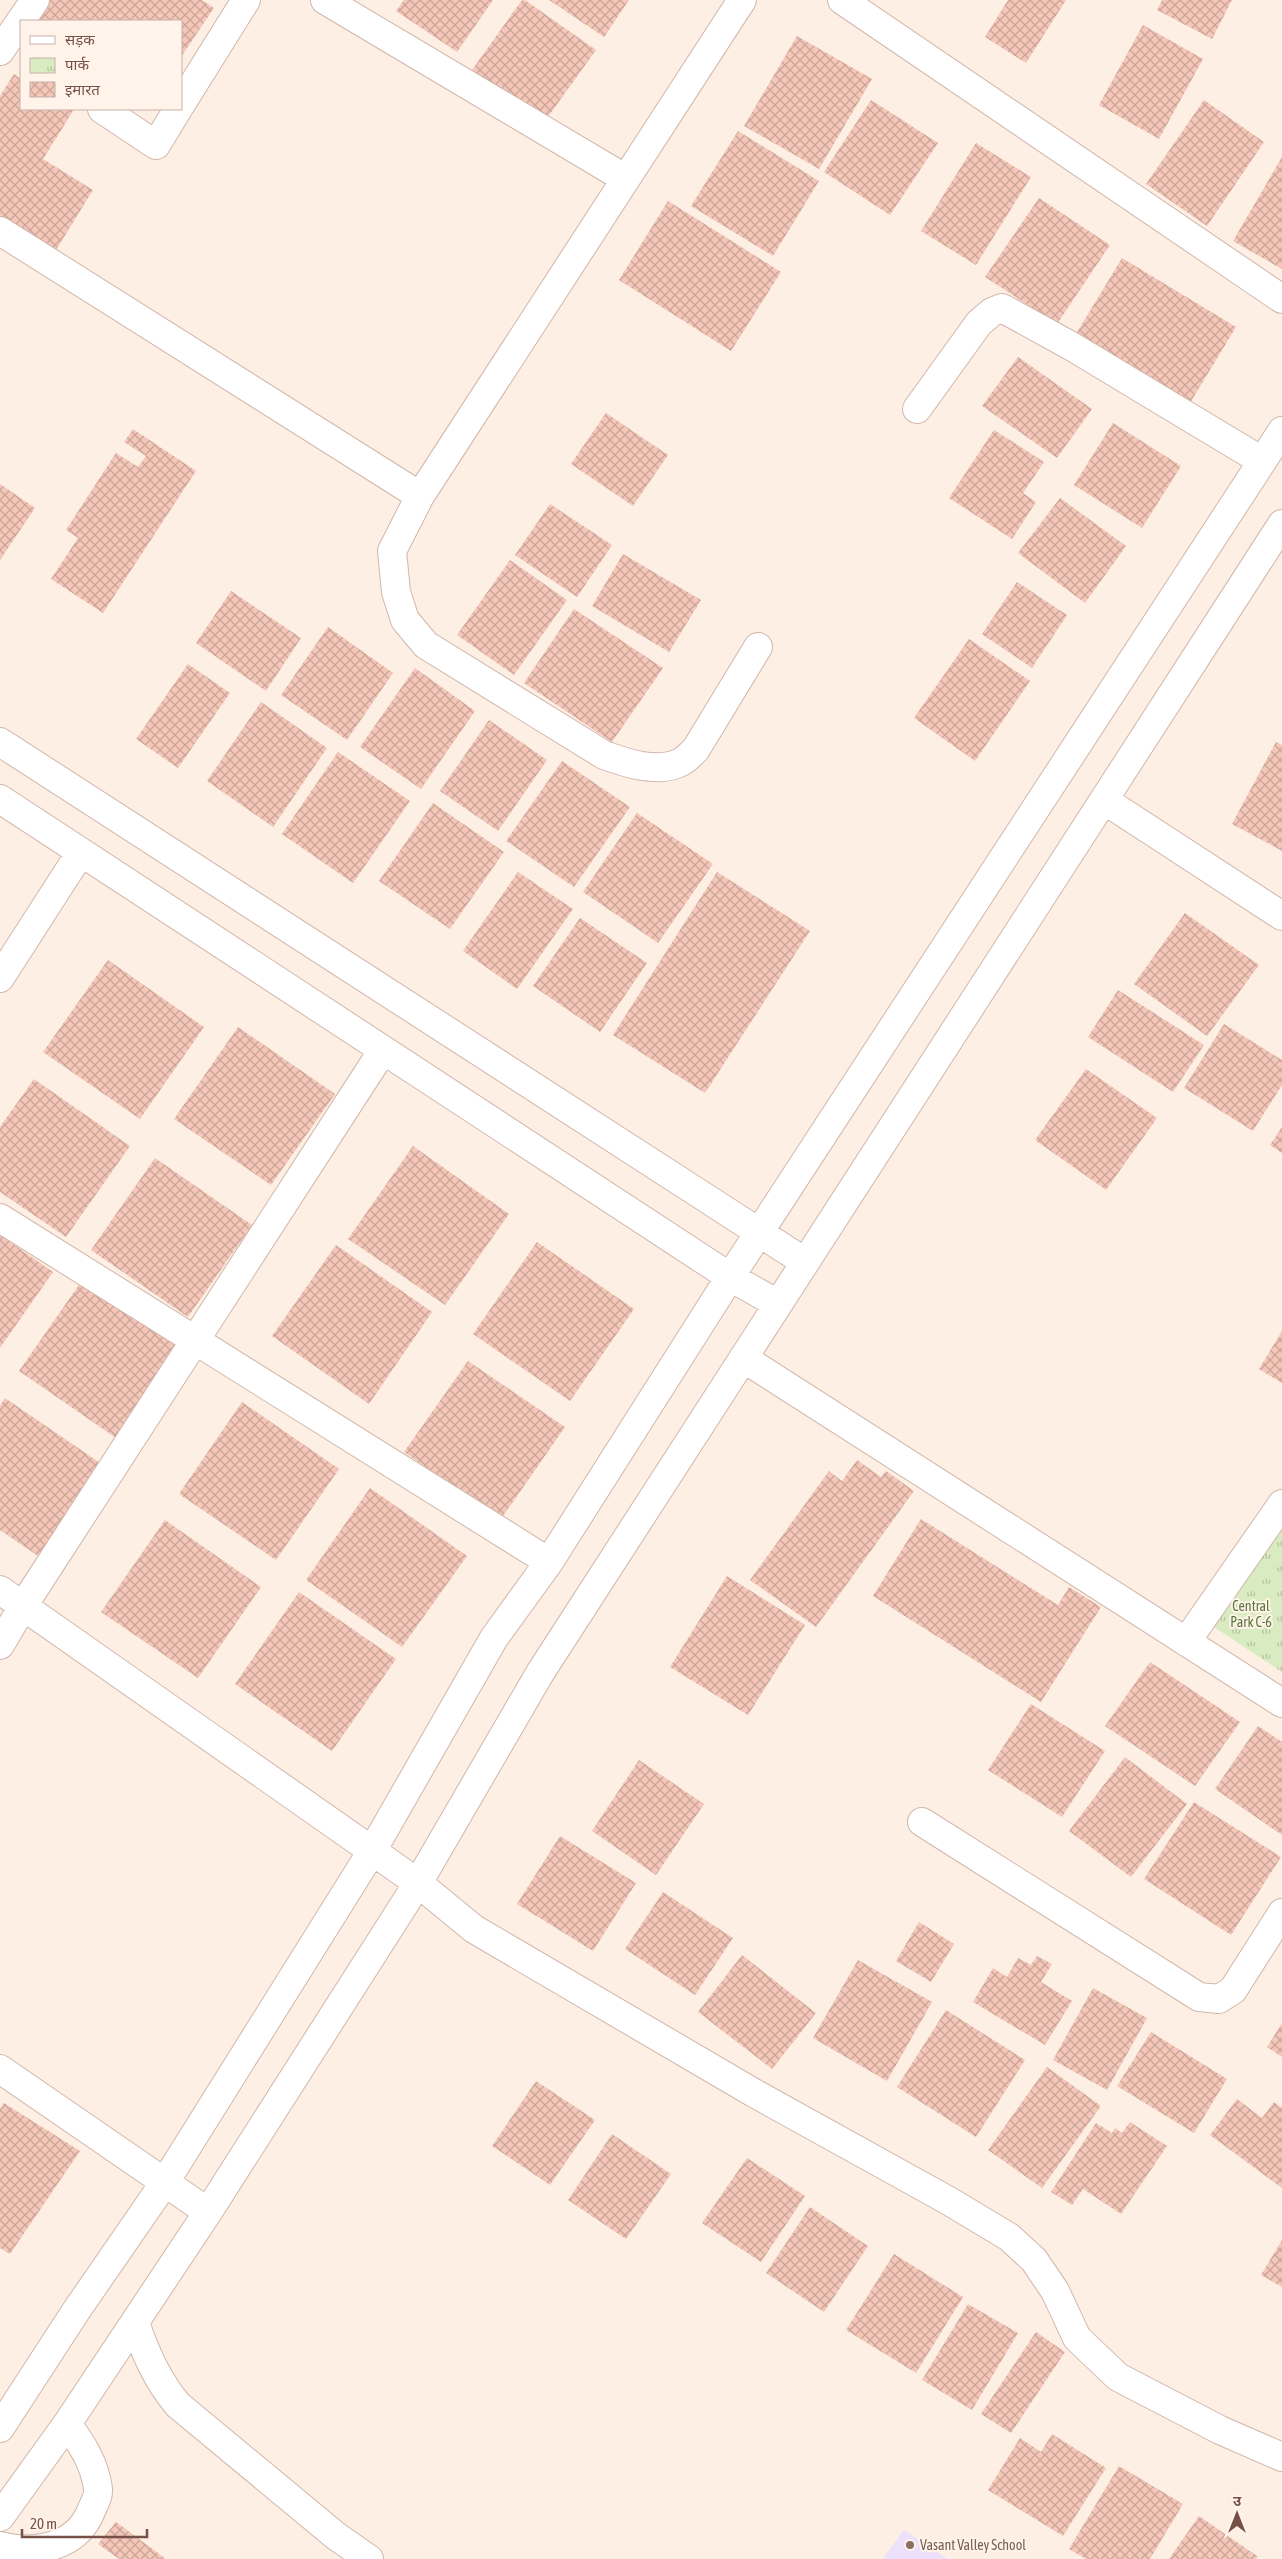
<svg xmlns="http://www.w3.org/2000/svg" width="1282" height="2559" viewBox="0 0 1282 2559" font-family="'Asap Condensed','Noto Sans Devanagari',sans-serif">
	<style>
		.education { fill: #ece0fa }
		.park { fill: url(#park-tufts) }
		.building { fill: url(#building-cross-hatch) }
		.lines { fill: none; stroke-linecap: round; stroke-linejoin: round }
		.minor-casing { stroke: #d1b6ab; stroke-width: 30 }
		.minor { stroke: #fff; stroke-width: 28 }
		.education-dot { fill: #8d6e63; stroke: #fff3ea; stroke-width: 2 }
		.labels { text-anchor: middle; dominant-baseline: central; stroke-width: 4; stroke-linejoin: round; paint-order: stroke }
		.park-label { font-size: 14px; fill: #58783c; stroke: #fff3ea }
		.education-label { font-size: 14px; fill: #785e54; stroke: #fff3ea; text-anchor: start }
	</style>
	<defs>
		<pattern id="park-tufts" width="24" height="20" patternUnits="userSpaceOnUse" patternTransform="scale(1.25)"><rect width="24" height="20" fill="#d9ecc1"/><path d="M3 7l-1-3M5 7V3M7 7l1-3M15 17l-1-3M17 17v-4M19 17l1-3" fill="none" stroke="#b5c29f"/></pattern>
		<pattern id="building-cross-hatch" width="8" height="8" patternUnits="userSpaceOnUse" patternTransform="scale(1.25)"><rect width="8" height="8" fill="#f4c7b9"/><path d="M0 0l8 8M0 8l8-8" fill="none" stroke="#caa498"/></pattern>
	</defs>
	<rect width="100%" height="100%" fill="#fdefe3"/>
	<path class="education" d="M904,2530L948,2559H883Z"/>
	<path class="park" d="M1282,1514V1672L1208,1623Z"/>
	<path class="building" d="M47,0H202L214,8L181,57V21H33Z
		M404,0H493L457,52L396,11Z
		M522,0H525L596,50L545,121L472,70Z
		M549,0H629L604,37Z
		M1008,0H1066L1026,63L985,37Z
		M1162,0H1232L1212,39L1157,10Z
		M1143,25L1203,59L1159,139L1099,105Z
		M797,36L872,79L819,169L744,126Z
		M14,74L21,79V109H70L73,111L43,159L93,190L53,255L0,222V96Z
		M871,100L938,143L890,215L824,172Z
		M1204,100L1264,142L1207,226L1146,184Z
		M738,131L819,181L773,256L691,206Z
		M976,143L1031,177L976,265L921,231Z
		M1282,157V269L1233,241Z
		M1039,198L1110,245L1057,324L985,277Z
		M668,201L781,272L731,351L619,280Z
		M1122,258L1236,327L1187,408L1073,339Z
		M1018,357L1092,409L1057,458L982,406Z
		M606,413L668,455L633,506L571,464Z
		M1113,423L1181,466L1142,528L1074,485Z
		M133,429L196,471L103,613L51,579L78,538L66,530L116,453L138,467L146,456L124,442Z
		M994,430L1044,462L1023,493L1036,502L1012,539L949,498Z
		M0,484L35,508L0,560Z
		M1060,498L1126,546L1085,603L1018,553Z
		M550,504L612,545L577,597L515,555Z
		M623,554L701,600L669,652L592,606Z
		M510,560L567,600L514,675L457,635Z
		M1017,582L1067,615L1032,668L982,634Z
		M231,591L301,638L266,691L196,643Z
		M574,609L663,668L612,742L524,683Z
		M328,627L393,673L347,740L281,695Z
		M969,639L1030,681L975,761L914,718Z
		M188,664L230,693L178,768L136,739Z
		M415,668L475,711L421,789L360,747Z
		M261,702L327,748L273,827L207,781Z
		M489,720L547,760L498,831L440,791Z
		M1276,742L1282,745V851L1232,824Z
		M338,752L410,801L353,883L282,834Z
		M562,761L630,807L574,887L506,841Z
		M433,803L504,852L450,929L379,881Z
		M637,813L713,864L658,943L583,892Z
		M518,872L573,909L517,989L463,951Z
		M717,872L810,931L705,1093L613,1035Z
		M1185,913L1259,965L1207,1036L1134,984Z
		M580,918L647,963L600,1032L533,986Z
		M108,960L204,1027L140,1119L43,1052Z
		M1118,990L1204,1045L1173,1092L1088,1037Z
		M1224,1024L1282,1060V1085L1253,1131L1184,1088Z
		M238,1027L335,1094L271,1185L174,1119Z
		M1086,1069L1157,1118L1106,1190L1035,1140Z
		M34,1079L130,1146L66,1237L0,1192V1127Z
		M1282,1127V1153L1270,1145Z
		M413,1146L509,1214L445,1305L348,1239Z
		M155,1158L252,1225L188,1317L91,1250Z
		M0,1235L53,1272L0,1348Z
		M537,1242L634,1309L570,1401L473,1334Z
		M336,1245L432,1312L369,1404L272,1336Z
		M83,1279L179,1346L116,1438L19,1371Z
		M1282,1331V1383L1259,1369Z
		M468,1361L565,1427L501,1519L404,1452Z
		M5,1398L103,1465L38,1556L0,1530V1406Z
		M242,1402L339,1469L276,1560L179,1494Z
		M857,1460L881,1477L886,1471L914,1491L816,1627L750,1580L829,1471L842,1481Z
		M370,1488L467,1556L402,1647L306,1580Z
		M921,1519L1058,1605L1069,1587L1101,1607L1041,1702L873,1596Z
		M165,1520L261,1587L198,1678L101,1612Z
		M727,1576L805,1625L748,1715L670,1667Z
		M299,1592L396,1659L332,1751L235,1684Z
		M1150,1662L1240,1722L1195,1786L1105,1726Z
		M1031,1704L1105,1751L1062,1817L988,1770Z
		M1258,1726L1282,1742V1835L1215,1789Z
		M1125,1757L1187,1804L1131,1877L1069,1831Z
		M639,1760L704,1804L656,1875L592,1831Z
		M1194,1802L1281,1857L1231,1935L1144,1879Z
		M560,1836L636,1883L593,1951L517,1904Z
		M663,1892L733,1938L695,1995L625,1949Z
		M919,1922L954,1944L931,1982L896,1961Z
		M742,1955L816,2013L772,2069L698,2012Z
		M1037,1956L1052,1964L1041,1982L1072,2001L1045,2045L973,2002L993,1968L1007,1977L1018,1958L1031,1965Z
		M858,1960L932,2002L887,2081L813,2038Z
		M1093,1988L1147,2018L1107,2090L1053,2060Z
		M946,2010L1025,2060L976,2137L897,2087Z
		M1282,2023V2057L1267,2047Z
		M1151,2032L1227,2079L1194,2133L1117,2086Z
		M1047,2067L1101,2106L1042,2188L988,2150Z
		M536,2081L595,2120L550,2185L492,2146Z
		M1237,2099L1262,2118L1274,2102L1282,2108V2188L1210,2135Z
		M4,2103L80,2151L10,2254L0,2248V2109Z
		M1130,2122L1167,2146L1121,2214L1083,2189L1072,2205L1051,2192L1096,2123L1112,2133L1115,2128L1122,2133Z
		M612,2134L671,2174L626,2239L568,2200Z
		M747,2158L805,2196L761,2262L702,2223Z
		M810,2207L868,2246L824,2312L766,2273Z
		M1282,2240V2287L1261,2275Z
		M894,2254L963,2297L916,2373L846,2330Z
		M968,2304L1018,2333L972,2410L922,2380Z
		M1036,2332L1065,2352L1011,2433L981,2414Z
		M1052,2434L1106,2468L1063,2536L988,2490L1020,2438L1041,2452Z
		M1119,2466L1183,2504L1150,2559H1086L1069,2549Z
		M1199,2516L1257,2556L1256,2559H1169Z
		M116,2522L166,2559H119L98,2544Z"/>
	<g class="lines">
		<g class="minor-casing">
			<path id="minor" d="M325,0L626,179
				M742,0L420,496L392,551L396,592L405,620L426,645L604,755C626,763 658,774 681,762C687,759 692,753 696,749L758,647
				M842,0L1282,299
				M0,51L35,0
				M181,104L246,0
				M102,109L156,145L178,109
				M0,231L420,496
				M917,409L979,323L992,312L1002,308L1071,346L1262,461
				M0,742L805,1262
				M0,799L730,1277L778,1304
				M1104,800L1282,916
				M0,978L81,852
				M0,1218L549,1562
				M743,1358L1282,1703
				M0,1590L418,1883L474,1929L754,2093L949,2201L1009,2237L1034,2260L1055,2291L1077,2338L1118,2377L1220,2430L1282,2457
				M1186,1642L1282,1504
				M0,1645L23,1606L383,1050
				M922,1822L1199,1997L1219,1999L1233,1990L1282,1913
				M0,2069L208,2212
				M135,2322C145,2353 157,2380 178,2405L336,2536L369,2559
				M0,2428L76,2311L165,2182L372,1851L494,1638L549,1562L730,1277L1282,431
				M0,2517L67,2424L208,2212L418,1883L540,1673L1282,524
				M0,2546C35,2555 77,2547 91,2511C94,2504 99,2496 98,2489C95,2464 82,2444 67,2424"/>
		</g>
		<use href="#minor" class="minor"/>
	</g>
	<circle class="education-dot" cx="910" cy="2545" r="5"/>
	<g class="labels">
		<g class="park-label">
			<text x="1251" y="1606">Central<tspan x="1251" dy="16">Park C-6</tspan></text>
		</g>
		<g class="education-label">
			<text x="920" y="2545">Vasant Valley School</text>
		</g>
	</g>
	<rect x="20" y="20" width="162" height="90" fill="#fff3ea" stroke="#c9b2a9"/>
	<rect x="30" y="36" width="25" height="8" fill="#ffffff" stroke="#c9b2a9"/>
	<text x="65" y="45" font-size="15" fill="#775147">सड़क</text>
	<rect x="30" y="58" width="25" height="15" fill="url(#park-tufts)" stroke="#c9b2a9"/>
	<text x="65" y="70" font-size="15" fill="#775147">पार्क</text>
	<rect x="30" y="82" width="25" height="15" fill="url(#building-cross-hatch)" stroke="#c9b2a9"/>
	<text x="65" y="95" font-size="15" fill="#775147">इमारत</text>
	<g transform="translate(1237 2514)" stroke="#fff3ea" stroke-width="4" paint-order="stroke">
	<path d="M0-4L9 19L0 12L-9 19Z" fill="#775147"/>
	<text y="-8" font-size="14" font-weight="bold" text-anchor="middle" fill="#775147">उ</text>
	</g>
	<path d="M22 2529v8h125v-8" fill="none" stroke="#775147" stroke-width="2.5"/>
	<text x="30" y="2529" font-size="15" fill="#775147" stroke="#fff3ea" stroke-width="4" paint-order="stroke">20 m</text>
</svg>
